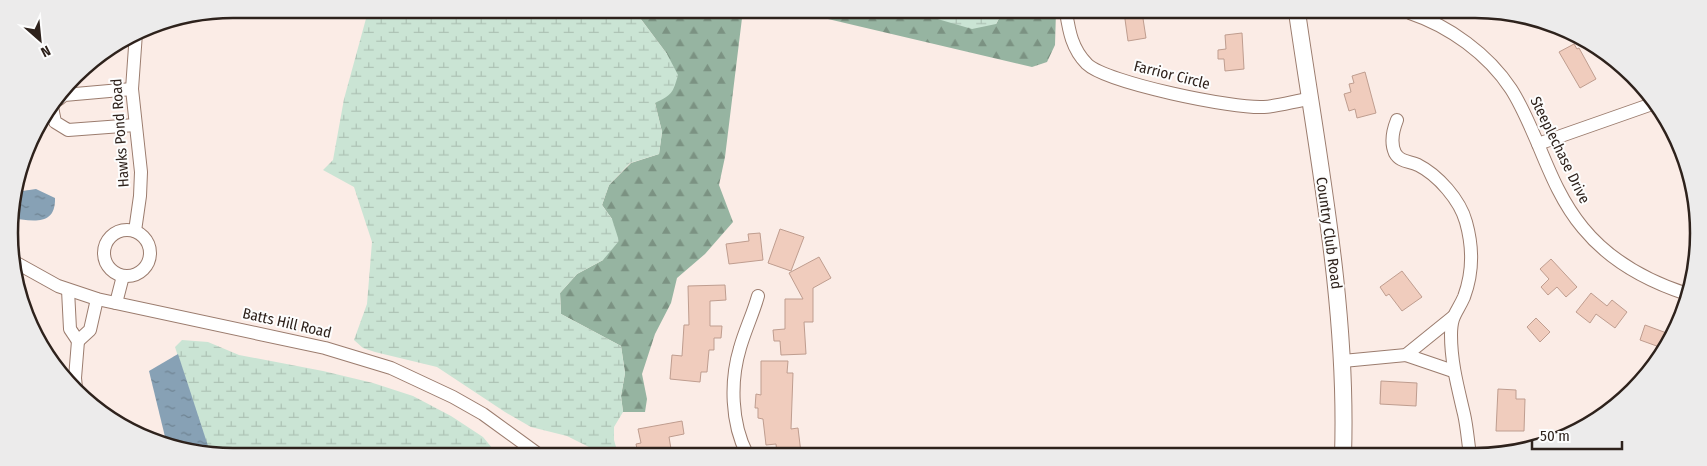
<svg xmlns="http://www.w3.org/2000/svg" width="1707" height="466" font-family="'Fira Sans Condensed',sans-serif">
<defs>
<pattern id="forest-firs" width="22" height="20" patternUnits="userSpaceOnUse" patternTransform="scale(1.25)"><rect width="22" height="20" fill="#96b4a1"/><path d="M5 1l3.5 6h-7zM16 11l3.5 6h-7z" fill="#7b9282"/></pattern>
<pattern id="wetland-marsh" width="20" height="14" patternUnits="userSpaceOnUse" patternTransform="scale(1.25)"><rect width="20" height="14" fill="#cae4d4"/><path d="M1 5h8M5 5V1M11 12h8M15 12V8" fill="none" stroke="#aec3b5"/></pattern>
<pattern id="water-ripples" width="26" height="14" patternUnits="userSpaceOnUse" patternTransform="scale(1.25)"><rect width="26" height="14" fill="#87a1b5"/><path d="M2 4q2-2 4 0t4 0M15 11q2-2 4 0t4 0" fill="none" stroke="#6f8392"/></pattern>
</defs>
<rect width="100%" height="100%" fill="#fbece6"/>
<!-- forest -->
<g fill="url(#forest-firs)">
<path d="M637,10h106l-18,147 -6,28 14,37 -28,32 -28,24 -6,25 -16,31 -13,40 5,25 -2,13h-22l-2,-16 4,-23 -4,-27 -60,-32 -1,-21 17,-19 26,-14 9,-41 -10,-14 7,-20 22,-22 28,-9 3,-22 -7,-29 12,-49 -30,-40z"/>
<path d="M794,11h116l26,7 60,6 7,-13h53l-1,34 -8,17 -15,5z"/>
</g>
<!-- wetland -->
<g fill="url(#wetland-marsh)">
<path d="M365,9l272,1v4l30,40 11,21c-5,18 -6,20 -23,28l7,29 -3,22 -29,9 -21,22 -7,20 10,14 7,22 -16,19 -26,14 -17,19 1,21 60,32 4,27 -4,23 2,16 -9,15v13l4,14h-22l-3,-5 -26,-13 -36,-9 -26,-15 -68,-45 -62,-15 -12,-4 -9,-8 13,-36 5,-62 -18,-55 -31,-17 10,-10 11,-61 23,-84z"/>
<path d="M910,11h93l-7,13 -24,5z"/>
<path d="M182,340l26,2 31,13 84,16 50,12 40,13 38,20 32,21 10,12 7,5 -291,-1 -34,-106z"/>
</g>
<!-- water -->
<g fill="url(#water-ripples)">
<path d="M36,189l19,9c1,30 -25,22 -46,20l7,-26z"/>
<path d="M178,354l31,95v4h-19l-23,-8 -18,-74z"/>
</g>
<!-- building -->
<g fill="#f0ccbd" stroke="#bf9d8f">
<path d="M1124,12h18l4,26 -18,3z"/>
<path d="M1242,33l2,36 -19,2 -1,-12h-6v-9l8,-1 -1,-14z"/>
<path d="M1574,44l3,5 2,-1 17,31 -16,9 -21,-36z"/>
<path d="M1365,72l11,41 -19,5 -2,-9 -6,2 -5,-17 7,-2 -2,-8 5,-1 -2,-7z"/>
<path d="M780,229l24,8 -13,34 -23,-8z"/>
<path d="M760,233l3,27 -34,4 -3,-20 23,-3 -1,-7z"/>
<path d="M819,257l12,21 -18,10v34h-9l2,32 -25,1 -1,-14h-6l-1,-11 12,-1v-30h18l-14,-26z"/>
<path d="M1551,259l26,28 -11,10 -9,-10 -9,8 -7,-8 8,-8 -9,-10z"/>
<path d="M1402,271l20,26 -20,14 -13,-17 -3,2 -6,-9z"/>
<path d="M725,285l1,15 -16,1v25h12l-1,12h-7v12h-5l-2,22h-6l-1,10 -30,-3 2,-24 10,1 2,-31h5l-1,-39z"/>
<path d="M1591,293l16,13 5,-6 15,12 -12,16 -19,-14 -6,9 -14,-11z"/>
<path d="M1536,318l14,14 -10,10 -13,-15z"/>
<path d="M1645,325l27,10 -7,14 -25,-9z"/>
<path d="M761,361h27l-1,12h6l-2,56 7,-1 3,25 -24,1 -1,-10 -10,1 -3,-26 -5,-1v-10h-3l1,-14 5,1z"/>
<path d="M1381,381l36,2 -1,23 -36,-2z"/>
<path d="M1498,389l18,1v9h9l-1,32h-28z"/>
<path d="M682,421l2,13 -15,3 2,12 -33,5 -2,-10 5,-1 -3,-14z"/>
</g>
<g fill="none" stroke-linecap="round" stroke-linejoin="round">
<!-- minor casing -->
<g stroke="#9b7c6e" stroke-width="14">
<g id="minor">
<path d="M1066,12c3,19 6,37 21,52 20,19 147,45 177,43 15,-1 31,-6 45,-8"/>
<path d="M1410,13c39,13 78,41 101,76 11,17 19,37 27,55 12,29 24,59 45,84 27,33 64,53 104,66"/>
<path d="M59,99l5,-4 68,-6"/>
<path d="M52,107l3,15 13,8 67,-5"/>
<path d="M1397,120c-4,10 -7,22 -2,33 5,9 14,8 23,12 20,10 42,35 48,57 7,25 7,51 -2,75 -7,16 -13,18 -13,38 0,28 7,53 13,79 3,13 4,28 6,41"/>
<path d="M1538,144l117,-41"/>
<circle cx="127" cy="253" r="23"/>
<path d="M135,231l5,-35 1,-24 -9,-83 4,-56"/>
<path d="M13,261l45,25 39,13 228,49 66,20 62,29 30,17 55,40"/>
<path d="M68,290l2,39 8,12 12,-11 7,-31"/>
<path d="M116,303l7,-27"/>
<path d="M1406,355l47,16"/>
<path d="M1343,361l63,-6 47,-38"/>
<path d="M76,388l-1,-10 3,-37"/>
<path d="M747,454c-16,-31 -17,-73 -7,-106 5,-18 13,-34 18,-52"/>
</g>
</g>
<!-- tertiary casing -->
<g stroke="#9b7c6e" stroke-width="18">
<path id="tertiary" d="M1297,12c21,147 51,294 46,443"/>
</g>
<!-- minor -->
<use href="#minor" stroke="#fff" stroke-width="12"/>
<!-- tertiary -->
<use href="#tertiary" stroke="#fff" stroke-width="16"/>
</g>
<g text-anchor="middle" stroke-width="4" stroke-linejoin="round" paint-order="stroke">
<!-- street labels -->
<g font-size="15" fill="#2e221c" stroke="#fdfdfd">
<text transform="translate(1172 75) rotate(14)" y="5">Farrior Circle</text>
<text transform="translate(120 133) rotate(-94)" y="5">Hawks Pond Road</text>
<text transform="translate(1560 150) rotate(64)" y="5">Steeplechase Drive</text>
<text transform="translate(1329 233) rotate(82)" y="5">Country Club Road</text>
<text transform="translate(287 323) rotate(13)" y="5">Batts Hill Road</text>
</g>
</g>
<!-- crop -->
<path d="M0 0H1707V466H0ZM233 18H1475A215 215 0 0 1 1690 233V233A215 215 0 0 1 1475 448H233A215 215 0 0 1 18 233V233A215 215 0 0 1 233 18Z" fill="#ecebeb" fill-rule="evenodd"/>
<path fill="none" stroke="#2e221c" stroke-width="2.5" d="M233 18H1475A215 215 0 0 1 1690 233V233A215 215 0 0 1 1475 448H233A215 215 0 0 1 18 233V233A215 215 0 0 1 233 18Z"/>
<!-- north arrow -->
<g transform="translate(40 40) rotate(153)" stroke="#fdfdfd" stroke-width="4" paint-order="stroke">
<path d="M0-4L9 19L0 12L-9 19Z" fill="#2e221c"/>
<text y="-8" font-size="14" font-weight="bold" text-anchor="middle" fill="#2e221c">N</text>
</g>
<!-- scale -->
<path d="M1532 441v8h90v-8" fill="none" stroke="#2e221c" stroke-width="2.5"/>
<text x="1540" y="441" font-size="15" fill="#2e221c" stroke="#fdfdfd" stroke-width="4" paint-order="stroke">50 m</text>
</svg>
